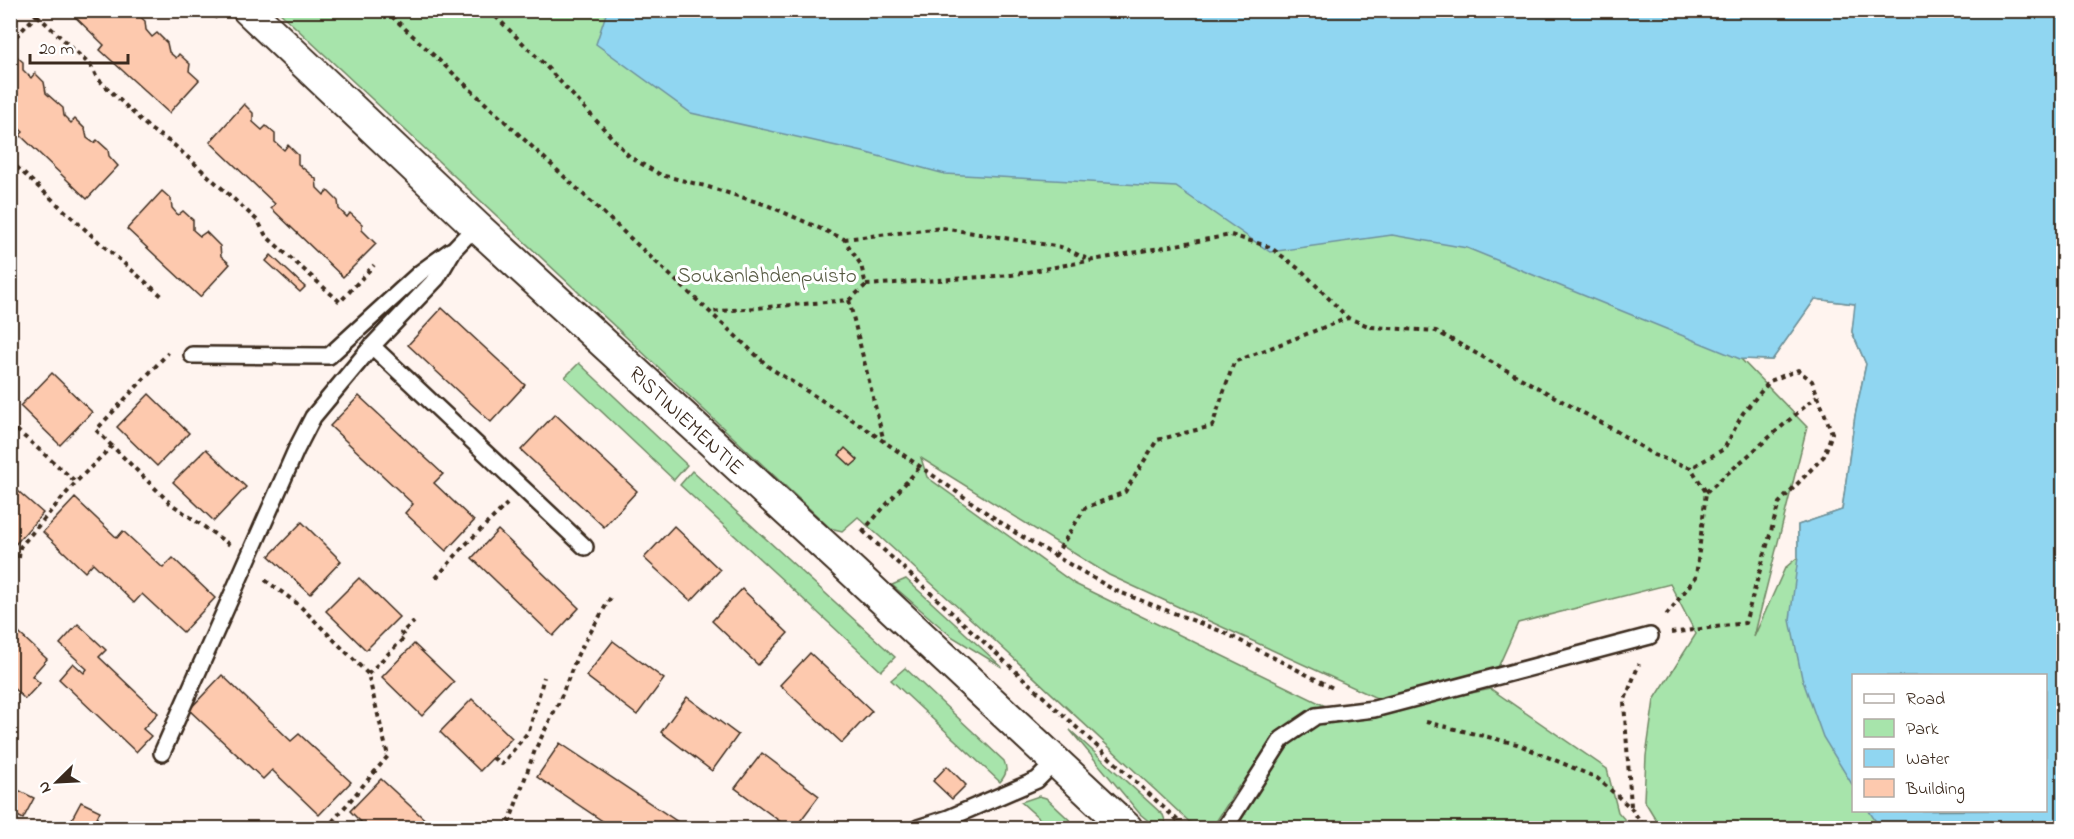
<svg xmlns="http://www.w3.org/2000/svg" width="2074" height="839" font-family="'Indie Flower',sans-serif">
<rect width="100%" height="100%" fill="#fff4ef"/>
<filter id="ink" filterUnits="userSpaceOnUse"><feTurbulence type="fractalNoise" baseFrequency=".0167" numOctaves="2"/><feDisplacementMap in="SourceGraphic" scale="12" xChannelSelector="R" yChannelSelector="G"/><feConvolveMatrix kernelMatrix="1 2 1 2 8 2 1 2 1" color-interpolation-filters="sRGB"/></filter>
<g filter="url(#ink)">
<!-- green -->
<g fill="#a7e4ab" stroke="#718764" stroke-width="1.5" fill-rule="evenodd">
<path d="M278,11h1785l-78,623 78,44v150h-402l-17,-28 2,-44 8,-56 42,-66 -26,-50 -152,39 -23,51 -112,27 -274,-126 -188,-117 6,19 148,107 275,134 141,-29 116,80 11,43 14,16h-396l17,-33 -14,-9 -27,42h-16l-203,-189 -135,-122 -16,14 -12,-3zM1815,299l41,5 -4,28 14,32 -11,52 -13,94 -44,15v32l-13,11 -31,69 53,-210 -66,-68 31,1zM1854,676h192v134h-192z"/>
<path d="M579,363l108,102 -13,15 -109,-103z"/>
<path d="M692,471l203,186 -14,14 -201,-186z"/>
<path d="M906,579l96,88 -51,-31 -59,-51z"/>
<path d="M905,668l99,93c4,9 2,14 -4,21l-109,-102z"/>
<path d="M1070,730l93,85 3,8 -4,5h-5l-17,-14z"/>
<path d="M1039,796l7,2 32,30h-28l-29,-26z"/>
</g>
<!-- water -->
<path fill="#90d6f1" stroke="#6e919d" stroke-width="1.5" d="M607,11h1456v817h-183l-11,-17 177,-1v-134h-192l-1,110 -30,-49 -21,-59 -12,-58 8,-63v-32l44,-15 13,-94 11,-52 -14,-32 3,-28 -40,-5 -43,61 -32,-1 -273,-111 -75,-13 -122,17 -94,-65 -231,-13 -82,-22 -172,-39 -95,-69z"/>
<!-- building -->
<g fill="#fdc9ae" stroke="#3b2a1e" stroke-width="1.5">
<path d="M68,10h65l12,11 1,9 6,7 5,-4 10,10 2,9 7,6 3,-4 11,10 -1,7 10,9 -30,33 -69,-63 4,-5z"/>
<path d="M13,53l10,9v8l8,8 4,-5 9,9 2,11 17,15 1,8 7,7 4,-4 10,10 2,9 7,5 3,-3 11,10 1,6 9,10 -31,33 -67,-64 3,-3 -13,-12v-64z"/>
<path d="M244,104l9,9v9l9,8 4,-4 9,8v8l9,8 4,-5 10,10v9l18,15 1,9 7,7 4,-4 10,10 1,8 8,8 3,-4 12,11v6l14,14 -33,33 -72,-69 4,-4 -65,-62z"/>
<path d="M162,191l9,8 1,9 6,7 5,-4 10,9v10l7,6 6,-4 14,14 1,10 9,8 -30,33 -73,-68z"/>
<path d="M271,255l34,32 -5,5 -34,-31z"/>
<path d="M442,308l83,77 -34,37 -83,-77z"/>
<path d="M52,373l40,39 -32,33 -40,-39z"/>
<path d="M149,394l40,39 -32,33 -40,-39z"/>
<path d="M359,396l84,78 -9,9 40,38 -28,30 -41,-38 8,-9 -83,-78z"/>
<path d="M555,414l82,77 -33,36 -83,-77z"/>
<path d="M845,448l13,12 -7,6 -12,-11z"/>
<path d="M206,449l40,38 -32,34 -41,-39z"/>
<path d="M10,484l33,29 -31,35 -2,-1z"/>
<path d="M75,498l42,40 6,-7 40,37 10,-10 42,40 -32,34 -41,-38 -8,9 -41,-40 -8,9 -42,-40z"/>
<path d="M302,522l39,39 -31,33 -41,-38z"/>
<path d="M674,526l46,44 -29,31 -47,-43z"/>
<path d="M498,530l81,78 -26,28 -81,-78z"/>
<path d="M359,578l40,39 -33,33 -40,-39z"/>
<path d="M742,589l46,44 -30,32 -46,-44z"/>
<path d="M78,624l28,26 -7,7 59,56 -15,16 8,7 -15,16 -77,-73 14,-16 11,10 3,-4 -27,-25z"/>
<path d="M10,625l37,34 -15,17 8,7 -15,16 -15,-14z"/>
<path d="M613,641l51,38 -27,36 -51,-39z"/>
<path d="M414,644l40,38 -32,34 -40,-39z"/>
<path d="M810,653l62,58 -30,32 -62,-58z"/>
<path d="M222,675l69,66 8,-7 52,48 -32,33 -47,-45 -9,9 -74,-69z"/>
<path d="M687,697l51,38 -26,36 -51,-39z"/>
<path d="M472,699l40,39 -32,33 -40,-39z"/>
<path d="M560,743l127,85h-74l-76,-51z"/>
<path d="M762,753l57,43 -24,32h-6l-54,-40z"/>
<path d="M947,766l19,19 -14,14 -19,-18z"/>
<path d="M381,779l53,49h-66l-6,-5 -12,-12z"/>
<path d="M10,786l24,12 -11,21 -9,-5 -4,7z"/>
<path d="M81,802l19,9 -8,17h-25z"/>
</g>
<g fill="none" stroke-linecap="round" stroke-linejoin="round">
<!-- service casing -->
<g stroke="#3b2a1e" stroke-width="20">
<g id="service">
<path d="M372,346l213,201"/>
<path d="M192,355l137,1 92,-84 29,-21"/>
<path d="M162,753l134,-303 17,-33 59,-71 65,-68 17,-29 22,-23"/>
<path d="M918,828l31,-10 88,-38 18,-18"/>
<path d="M1225,828l57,-89 34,-23 58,-7 276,-73"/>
</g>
</g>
<!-- minor casing -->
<g stroke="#3b2a1e" stroke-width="34">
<path id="minor" d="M248,10l228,216 362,332 289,270"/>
</g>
<!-- path -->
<g stroke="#3b2a1e" stroke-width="4" stroke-dasharray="4.5 4.5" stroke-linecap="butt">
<path d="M30,10l7,5 54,51 6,12 53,51 23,15 85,77 8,15 74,66 34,-37"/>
<path d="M209,10l8,8"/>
<path d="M385,10l385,358 80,50 166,115 98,57 109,42 112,57"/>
<path d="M489,10l53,52 88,95 31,18 44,11 62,19 77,34 17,26 5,20 -17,15 -139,12"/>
<path d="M10,43l31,-33"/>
<path d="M10,161l89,81 64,55"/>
<path d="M844,239l98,-11 119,19 31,14"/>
<path d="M866,285l145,-10 220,-40 39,12 33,25 45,46 23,9 65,4 180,100 38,24 37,13 15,24 -10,85 -32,41"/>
<path d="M849,300l35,142"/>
<path d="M10,424l66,58"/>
<path d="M112,446l-16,-16 72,-77"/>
<path d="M1706,492l111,-96"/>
<path d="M863,531l323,297"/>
<path d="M862,532l57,-64"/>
<path d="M1055,556l30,-48 40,-16 32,-52 55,-14 22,-64 114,-44"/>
<path d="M19,558l1,-11 56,-65 36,-36 58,57 60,42"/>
<path d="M436,578l28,-32 43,-42"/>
<path d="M265,580l33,24 70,70 20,82 -61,72"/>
<path d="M1671,633l74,-10 34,-120 45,-47 8,-23 -20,-52 -14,-11 -28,11 -27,32 -19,36 -33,19"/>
<path d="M368,674l37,-37 -4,-4 13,-11"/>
<path d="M1426,722l91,22 80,34 34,30 14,20"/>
<path d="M493,758l9,6 27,-33 15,-54"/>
<path d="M1631,806l-7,-104 15,-38"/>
<path d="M509,823l26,-73 24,-48 19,-48 34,-59"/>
</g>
<!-- service -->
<use href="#service" stroke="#fff" stroke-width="15"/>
<!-- minor -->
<use href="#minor" stroke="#fff" stroke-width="30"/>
</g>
</g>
<g text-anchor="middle" stroke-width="6" stroke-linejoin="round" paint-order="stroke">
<!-- park labels -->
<g font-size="21" fill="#565841" stroke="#fff">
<text x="767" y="282">Soukanlahdenpuisto</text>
</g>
<!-- street labels -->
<g font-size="21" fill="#3b2a1e" stroke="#fff">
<text transform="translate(687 420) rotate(43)" y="7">RISTINIEMENTIE</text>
</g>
</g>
<!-- margin -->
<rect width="2074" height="839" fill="none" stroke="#fff" stroke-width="36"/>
<rect x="18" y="18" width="2038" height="803" fill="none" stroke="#3b2a1e" stroke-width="2" filter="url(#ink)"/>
<!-- legend -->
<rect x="1852" y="674" width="195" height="138" fill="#ffffff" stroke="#b1aaa5" stroke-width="1.5"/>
<rect x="1864" y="694" width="30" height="9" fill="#ffffff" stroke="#b1aaa5" stroke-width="1.5"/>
<text x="1906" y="704" font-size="18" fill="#3b2a1e">Road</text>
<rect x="1864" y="719" width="30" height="18" fill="#a7e4ab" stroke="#b1aaa5" stroke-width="1.5"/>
<text x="1906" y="734" font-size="18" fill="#3b2a1e">Park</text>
<rect x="1864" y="749" width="30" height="18" fill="#90d6f1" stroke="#b1aaa5" stroke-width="1.5"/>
<text x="1906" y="764" font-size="18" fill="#3b2a1e">Water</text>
<rect x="1864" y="779" width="30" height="18" fill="#fdc9ae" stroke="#b1aaa5" stroke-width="1.5"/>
<text x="1906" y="794" font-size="18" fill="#3b2a1e">Building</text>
<!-- north arrow -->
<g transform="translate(57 782) rotate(246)" stroke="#ffffff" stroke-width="4.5" paint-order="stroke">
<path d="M0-4.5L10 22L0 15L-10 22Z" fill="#3b2a1e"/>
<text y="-9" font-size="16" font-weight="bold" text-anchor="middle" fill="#3b2a1e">N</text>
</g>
<!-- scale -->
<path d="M30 54v9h98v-9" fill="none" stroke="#3b2a1e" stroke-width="3"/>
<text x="39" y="54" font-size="18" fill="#3b2a1e" stroke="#ffffff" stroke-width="4.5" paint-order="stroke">20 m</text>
</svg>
